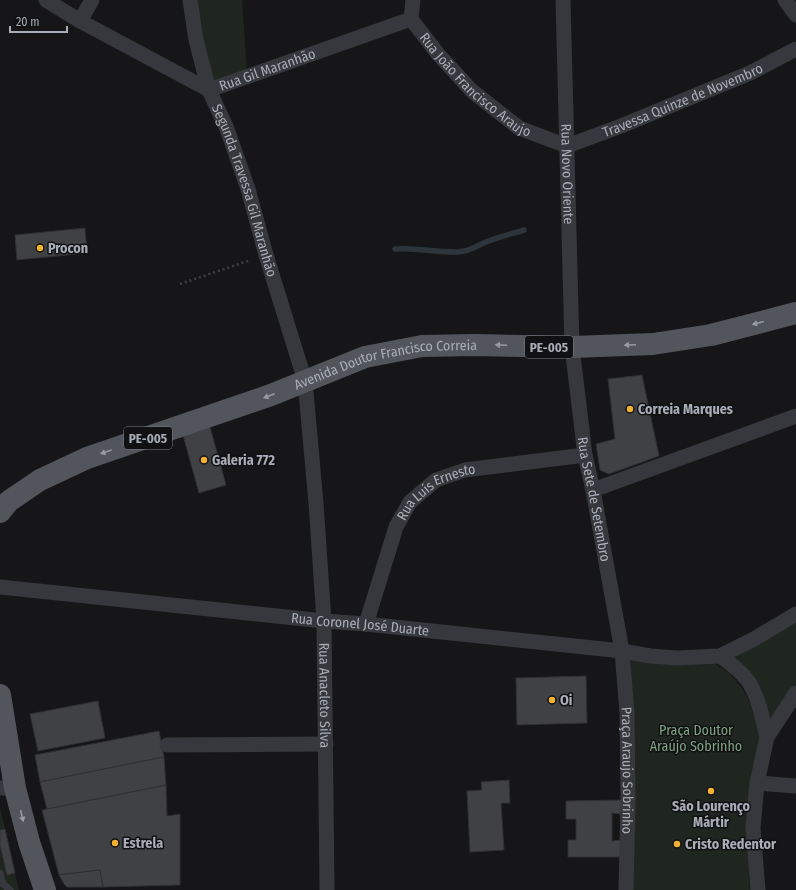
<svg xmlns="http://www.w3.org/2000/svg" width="796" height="890" font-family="'Fira Sans Condensed',sans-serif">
<rect width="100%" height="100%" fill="#161618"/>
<!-- green -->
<g fill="#1e261f">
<path d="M194,0h48l5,71 -44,16z"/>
<path d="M796,614v79l-29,44 -10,-38 -37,-43z"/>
<path d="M631,659l14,4 27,2 43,-2 15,11 12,14 10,18 8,30 -14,91 4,63h-119z"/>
<path d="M0,808l19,82h-19z"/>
</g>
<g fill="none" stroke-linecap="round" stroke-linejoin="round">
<!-- stream -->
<path stroke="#2c353c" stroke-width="5.5" d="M395,249c21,-2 41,4 62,3 14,-1 17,-5 29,-10 12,-5 25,-8 38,-12"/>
</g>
<!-- building -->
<g fill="#404145" stroke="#303034">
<path d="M85,228l2,25 -70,7 -2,-25z"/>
<path d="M642,375l17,81 -50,18 -9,-4 -4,-26 19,-5 -7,-60z"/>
<path d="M210,427l16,58 -27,8 -16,-58z"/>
<path d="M586,676l1,47 -70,2 -1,-47z"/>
<path d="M98,701l7,37 -67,13 -8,-37z"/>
<path d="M159,731l5,26 -124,25 -5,-27z"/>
<path d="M164,757l2,28 -119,24 -7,-27z"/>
<path d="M509,780l1,23h-9l3,47 -34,2 -3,-61 15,-1 -1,-8z"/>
<path d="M166,785l1,31 13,-2v71l-77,2 -3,-17 -41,5 -17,-65z"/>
<path d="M622,800l-1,14 -9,-1v28l10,-1v17h-54v-17h8v-21h-10v-18z"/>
<path d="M5,829l10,44 -8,2 -7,-30v-15z"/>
<path d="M100,870l3,17h-36l-3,-3 -5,-9z"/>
</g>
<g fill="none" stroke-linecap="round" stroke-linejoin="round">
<!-- path -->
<path stroke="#3d3f44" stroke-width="2.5" stroke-dasharray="2 3" stroke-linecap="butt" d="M180,284l71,-24"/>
<!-- lane -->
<path stroke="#37383d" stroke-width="7" d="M0,873l3,11 7,6"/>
<!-- street -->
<g stroke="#37383d" stroke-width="15">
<path id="s1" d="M46,0l34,21 129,69 202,-71"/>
<path id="s2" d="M190,0l6,40 13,50 18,39 21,60 18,66 39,126 11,122 8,118 3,269"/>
<path id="s3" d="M413,0l-2,19 27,35 34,37 47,37 48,18 54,-20 129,-53 46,-24"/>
<path id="s4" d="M563,0l9,347 13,108 8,35 29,161 5,62 1,87 -2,90"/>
<path d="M785,0l11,15"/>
<path d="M80,21l12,-21"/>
<path d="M593,490l203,-74"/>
<path id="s5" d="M0,587l324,34 42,3 256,27 28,5 27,2 43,-2 34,-17 42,-25"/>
<path id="s6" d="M366,624l30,-97 14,-25 26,-22 29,-10 120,-15"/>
<path d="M720,656c10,7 21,15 28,25 11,16 14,37 19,56"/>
<path d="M167,745l159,-1"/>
<path d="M757,783l39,3"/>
<path d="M0,788h15"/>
<path d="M758,890l-5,-62 4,-45 10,-46 29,-44"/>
</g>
<!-- primary -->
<g stroke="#53555c" stroke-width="22">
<path id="s7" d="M0,512l9,-11 31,-21 47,-22 184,-63 94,-38 57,-11 53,-1 97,2 81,-3 58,-9 85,-22"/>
<path d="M0,695l15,93 14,54 16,48"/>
</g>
</g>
<!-- one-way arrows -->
<defs><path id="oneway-solid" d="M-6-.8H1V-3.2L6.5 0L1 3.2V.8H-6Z"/></defs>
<g fill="#979ba6">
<use href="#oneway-solid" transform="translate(758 323) rotate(165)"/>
<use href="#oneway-solid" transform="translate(501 345) rotate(-178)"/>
<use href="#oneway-solid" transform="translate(630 345) rotate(178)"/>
<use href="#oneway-solid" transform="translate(269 396) rotate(159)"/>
<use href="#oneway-solid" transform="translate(106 452) rotate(161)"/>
<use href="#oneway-solid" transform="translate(22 816) rotate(76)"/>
</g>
<!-- markers -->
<g fill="#f2b134" stroke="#111113" stroke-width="1.5">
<circle cx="40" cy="248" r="4"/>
<circle cx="630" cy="409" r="4"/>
<circle cx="204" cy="460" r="4"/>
<circle cx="552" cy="700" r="4"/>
<circle cx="711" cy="791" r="4"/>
<circle cx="115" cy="843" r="4"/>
<circle cx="677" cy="844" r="4"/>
</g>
<g text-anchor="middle" stroke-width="3" stroke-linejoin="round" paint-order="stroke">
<!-- shield labels -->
<g fill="#111113" stroke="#7b7e86" stroke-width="1">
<rect x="525" y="336" width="48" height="22" rx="3"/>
<rect x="124" y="427" width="48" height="22" rx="3"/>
</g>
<g font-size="13" font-weight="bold" fill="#a8adb8">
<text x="549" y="352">PE-005</text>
<text x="148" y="443">PE-005</text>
</g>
<!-- street labels -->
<g font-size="14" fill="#a8adb8" stroke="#111113">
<text dy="5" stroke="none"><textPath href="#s1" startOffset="248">Rua Gil Maranhão</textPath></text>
<text dy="5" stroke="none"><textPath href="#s3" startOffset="112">Rua João Francisco Araujo</textPath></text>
<text dy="5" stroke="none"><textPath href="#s3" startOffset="349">Travessa Quinze de Novembro</textPath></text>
<text dy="5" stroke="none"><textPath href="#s4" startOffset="174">Rua Novo Oriente</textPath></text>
<text dy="5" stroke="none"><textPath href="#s2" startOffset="199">Segunda Travessa Gil Maranhão</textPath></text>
<text dy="5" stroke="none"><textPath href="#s7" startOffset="418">Avenida Doutor Francisco Correia</textPath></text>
<text dy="5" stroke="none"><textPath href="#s6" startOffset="158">Rua Luís Ernesto</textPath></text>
<text dy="5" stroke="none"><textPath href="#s4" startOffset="501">Rua Sete de Setembro</textPath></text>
<text dy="5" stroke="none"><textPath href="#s5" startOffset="362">Rua Coronel José Duarte</textPath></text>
<text dy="5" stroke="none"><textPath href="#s2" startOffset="714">Rua Anacleto Silva</textPath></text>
<text dy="5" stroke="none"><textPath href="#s4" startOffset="775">Praça Araujo Sobrinho</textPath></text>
</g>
<!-- poi labels -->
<g font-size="14" font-weight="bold" fill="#a8adb8" stroke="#111113" text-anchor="start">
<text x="48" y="253">Procon</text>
<text x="638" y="414">Correia Marques</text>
<text x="212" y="465">Galeria 772</text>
<text x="560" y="705">Oi</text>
<text x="711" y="811" text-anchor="middle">São Lourenço<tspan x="711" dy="16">Mártir</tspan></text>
<text x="123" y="848">Estrela</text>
<text x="685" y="849">Cristo Redentor</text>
</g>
<!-- park labels -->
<g font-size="14" fill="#7fa381" stroke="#111113">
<text x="696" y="735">Praça Doutor<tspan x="696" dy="16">Araújo Sobrinho</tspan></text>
</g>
</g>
<!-- scale -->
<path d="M10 26v6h57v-6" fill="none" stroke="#a8adb8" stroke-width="2"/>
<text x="16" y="26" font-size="12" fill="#a8adb8" stroke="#111113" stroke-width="3" paint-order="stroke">20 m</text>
</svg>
